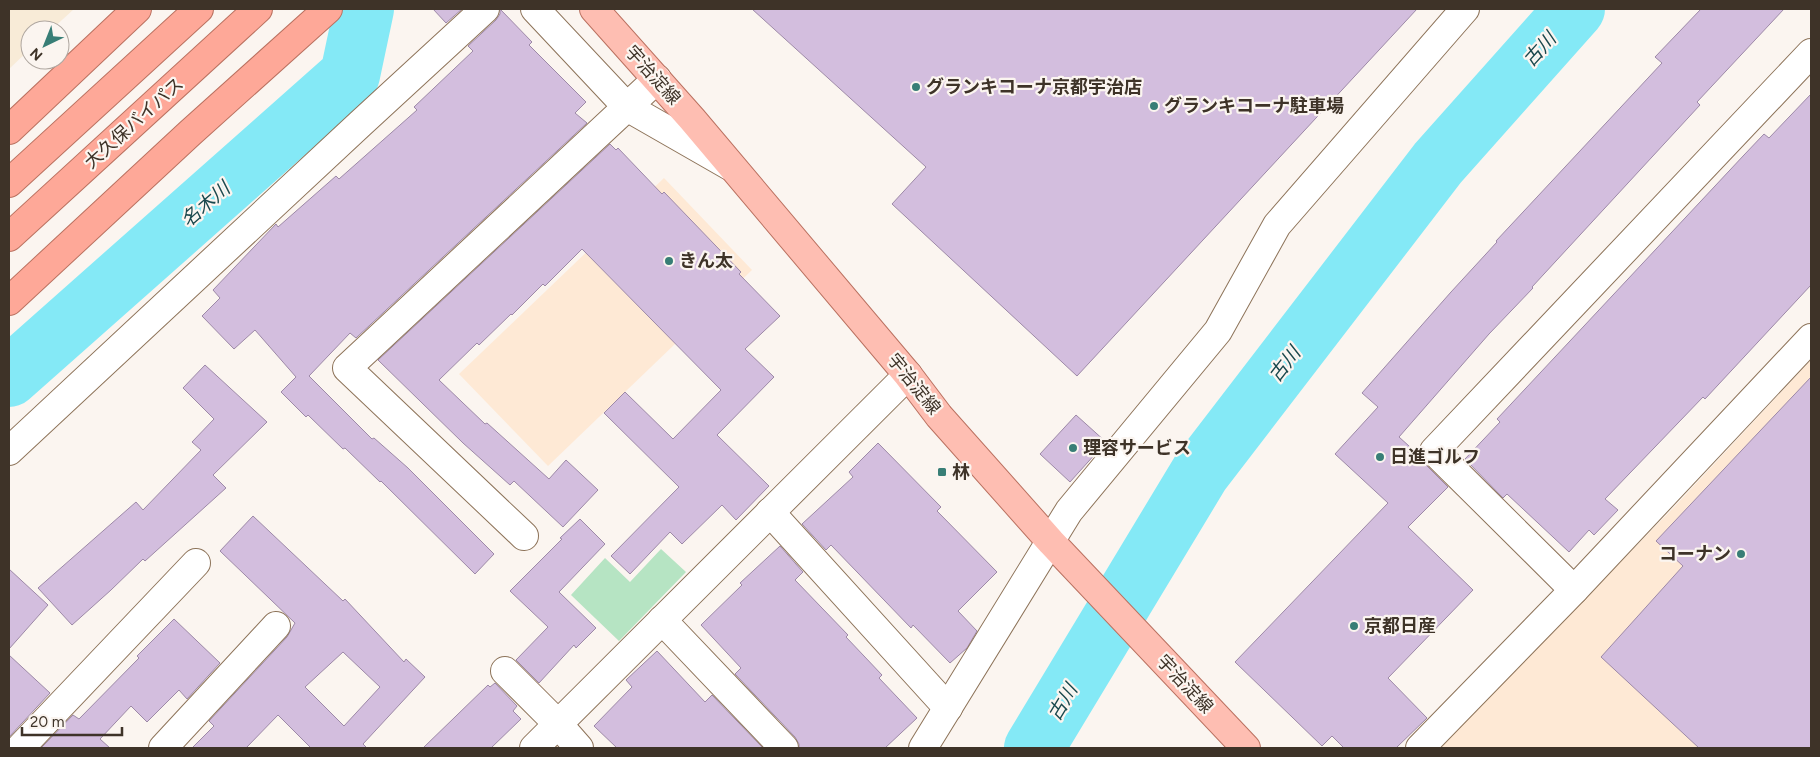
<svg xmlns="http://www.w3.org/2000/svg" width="1820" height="757" font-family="Figtree,'Noto Sans JP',sans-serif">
<rect width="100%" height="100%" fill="#fbf5f0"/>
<!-- built -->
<g fill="#fee9d5">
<path d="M664,178l88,92 -204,196 -89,-92z"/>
<path d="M1811,360v388h-371l236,-243z"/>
</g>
<!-- education -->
<path fill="#f8ebd7" d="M9,9h65l-23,21h-21v19l-21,20z"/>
<!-- green -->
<path fill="#b6e4c3" d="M661,549l25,23 -67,69 -48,-46 34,-37 25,24z"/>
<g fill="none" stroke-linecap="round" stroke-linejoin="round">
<!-- river -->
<g stroke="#84e9f6" stroke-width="60">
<path d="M9,377l341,-302 14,-66"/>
<path d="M1034,748l166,-275 238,-310 137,-154"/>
</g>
</g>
<!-- building -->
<g fill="#d3bede" stroke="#9d89a7" fill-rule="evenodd">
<path d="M433,9h29l-16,14z"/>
<path d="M500,9l32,33 -3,3 57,57 -11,11 12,10 -231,215 -6,-5 -41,43 63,63 2,-1 34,30 86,86 -19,20 -94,-93 -1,1 -35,-34 -2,1 -35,-34 -2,2 -25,-25 15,-15 -41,-47 -21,19 -32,-33 18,-18 -7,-8 63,-66 2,3 58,-51 3,3 78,-69 -3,-3 59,-56 -5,-5 28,-26 4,-6z"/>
<path d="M752,9h665l-340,367 -185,-172 34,-37z"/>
<path d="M1701,9h83l-87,93 3,3 -168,182 1,1 -44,46 -90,103 20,18 4,7 25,25 -40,40 65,63 -85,88 39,40 -31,30h-52l-12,-12 -10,10 -87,-84 153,-159 -53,-49 43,-47 -16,-14 89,-101 46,-50 -1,-1 166,-178 -7,-6z"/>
<path d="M1811,94v191l-106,114 -2,-2 -98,102 13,11 -24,25 -5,-5 -20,22 -62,-58 -4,4 -38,-39 35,-37 -3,-3 247,-264 20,-21 5,4z"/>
<path d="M610,144l6,6 2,-2 44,46 2,-2 77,80 -2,2 41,42 -35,33 29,28 -57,58 52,51 -33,34 -14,-15 -40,39 -12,-12 -40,42 -19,-18 68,-69 -75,-74 21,-21 48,47 48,-49 -139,-141 -37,37 -2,-2 -31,31 -1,-1 -32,31 -2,-2 -38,37 46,44 2,-1 62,56 17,-19 32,30 -35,37 -49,-46 -4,4 -47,-42 -85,-83z"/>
<path d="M205,365l62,57 -54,53 13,13 -81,73 -2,-2 -32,31 -39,35 -34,-37 98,-86 7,8 58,-60 -9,-8 22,-23 -31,-31z"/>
<path d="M1811,377v371h-112l-98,-91 82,-91 -27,-25z"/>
<path d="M1076,415l30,27 -36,40 -30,-28z"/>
<path d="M878,443l63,64 -4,4 60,61 -39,39 19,20 -10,17 -17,15 -37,-38 -2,3 -80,-83 -5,5 -24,-26 51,-47 -4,-5z"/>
<path d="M253,516l90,85 2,-2 59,63 2,-3 19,18 -62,67 4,4h-56l-33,-33 -32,33h-54l22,-22 -5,-5 78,-84 8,-14 -75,-72zM343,652l37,35 -36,39 -39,-39z"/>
<path d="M580,519l25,25 -46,48 37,36 -20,20 -2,-3 -35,38 -23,-23 32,-33 -38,-36 52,-52 -2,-1z"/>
<path d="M780,546l23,26 -8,8 53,55 -2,2 36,38 -3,3 38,40 -32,30h-86v-4l-4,-7 -60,-63 6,-6 -40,-43 41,-40 -2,-2z"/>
<path d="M9,569l39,36 -39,44z"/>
<path d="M174,619l46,44 -33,36 -8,-9 -32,32 -16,-16 -31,33 10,9h-69l32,-33 6,4 60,-61 -2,-2z"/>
<path d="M657,651l48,51 7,-7 51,53h-146l-23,-22 38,-39 -6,-7z"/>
<path d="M9,655l41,38 -41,44z"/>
<path d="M495,683l22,23 -4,5 8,8 -30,29h-68l65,-63 2,2z"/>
</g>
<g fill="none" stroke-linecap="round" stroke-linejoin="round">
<!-- minor casing -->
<g stroke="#8d7359" stroke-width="30">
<g id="minor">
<path d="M535,9l92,98 103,59"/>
<path d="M9,451l351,-327 125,-115"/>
<path d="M770,512l178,196"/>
<path d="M524,536l-177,-168 310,-289"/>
<path d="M1574,590l-140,-139 377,-398"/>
<path d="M662,620l122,128"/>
<path d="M505,671l53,53 21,24"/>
<path d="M20,748l176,-185"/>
<path d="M163,748l113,-122"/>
<path d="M534,748l374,-373"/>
<path d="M923,748l146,-237 149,-180 59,-106 188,-216"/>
<path d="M1420,748l154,-158 237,-252"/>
</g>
</g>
<!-- primary casing -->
<g stroke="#ba7160" stroke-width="30">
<path id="primary" d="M594,9l98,110 216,256 31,41 112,126 195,206"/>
</g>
<!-- trunk casing -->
<g stroke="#ba7160" stroke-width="30">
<g id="trunk">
<path d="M9,130l128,-121"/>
<path d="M9,183l190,-174"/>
<path d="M9,237l249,-228"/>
<path d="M9,301l181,-168 138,-124"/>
</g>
</g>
<!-- minor -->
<use href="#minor" stroke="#fff" stroke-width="28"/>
<!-- primary -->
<use href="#primary" stroke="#febeb2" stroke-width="28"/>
<!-- trunk -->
<use href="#trunk" stroke="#fea898" stroke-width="28"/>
</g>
<!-- markers -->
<g fill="#387e76" stroke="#fbf5f0" stroke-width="2">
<circle cx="916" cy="87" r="5"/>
<circle cx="1154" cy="106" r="5"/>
<circle cx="669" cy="261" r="5"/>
<circle cx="1073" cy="448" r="5"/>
<circle cx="1380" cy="457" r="5"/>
<rect x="937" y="467" width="10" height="10" rx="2.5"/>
<circle cx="1741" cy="554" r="5"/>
<circle cx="1354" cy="626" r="5"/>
</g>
<g text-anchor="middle" stroke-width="4.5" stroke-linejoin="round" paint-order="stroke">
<!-- street labels -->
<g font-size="18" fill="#3e3328" stroke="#fbf5f0">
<text transform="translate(653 75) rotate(48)" y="6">宇治淀線</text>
<text transform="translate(134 123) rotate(-42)" y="6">大久保バイパス</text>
<text transform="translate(914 384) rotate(51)" y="6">宇治淀線</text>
<text transform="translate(1185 684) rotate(47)" y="6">宇治淀線</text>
</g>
<!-- poi labels -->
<g font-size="18" font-weight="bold" fill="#3e3328" stroke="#fbf5f0" text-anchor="start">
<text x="926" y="93">グランキコーナ京都宇治店</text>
<text x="1164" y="112">グランキコーナ駐車場</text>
<text x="679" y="267">きん太</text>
<text x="1083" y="454">理容サービス</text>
<text x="1390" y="463">日進ゴルフ</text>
<text x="952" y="478">林</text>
<text x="1731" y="560" text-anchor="end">コーナン</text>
<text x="1364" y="632">京都日産</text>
</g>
<!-- water labels -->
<g font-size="19" font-style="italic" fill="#19484d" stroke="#fbf5f0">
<text transform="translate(1539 49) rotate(-48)" y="7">古川</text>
<text transform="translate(205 204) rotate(-41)" y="7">名木川</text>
<text transform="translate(1284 364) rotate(-52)" y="7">古川</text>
<text transform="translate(1062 702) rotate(-59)" y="7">古川</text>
</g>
</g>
<!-- border -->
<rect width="1820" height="757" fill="none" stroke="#3e3328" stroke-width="20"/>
<!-- north arrow -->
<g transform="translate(45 45) rotate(223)"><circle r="24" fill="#fbf5f0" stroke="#afa7a0"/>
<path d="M0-4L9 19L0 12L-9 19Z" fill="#387e76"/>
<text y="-8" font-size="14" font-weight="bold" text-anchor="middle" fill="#3e3328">N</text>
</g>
<!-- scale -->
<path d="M22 727v8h100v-8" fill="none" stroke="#3e3328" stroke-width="2.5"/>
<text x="30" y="727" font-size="15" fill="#3e3328" stroke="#fbf5f0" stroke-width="4" paint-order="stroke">20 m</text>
</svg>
